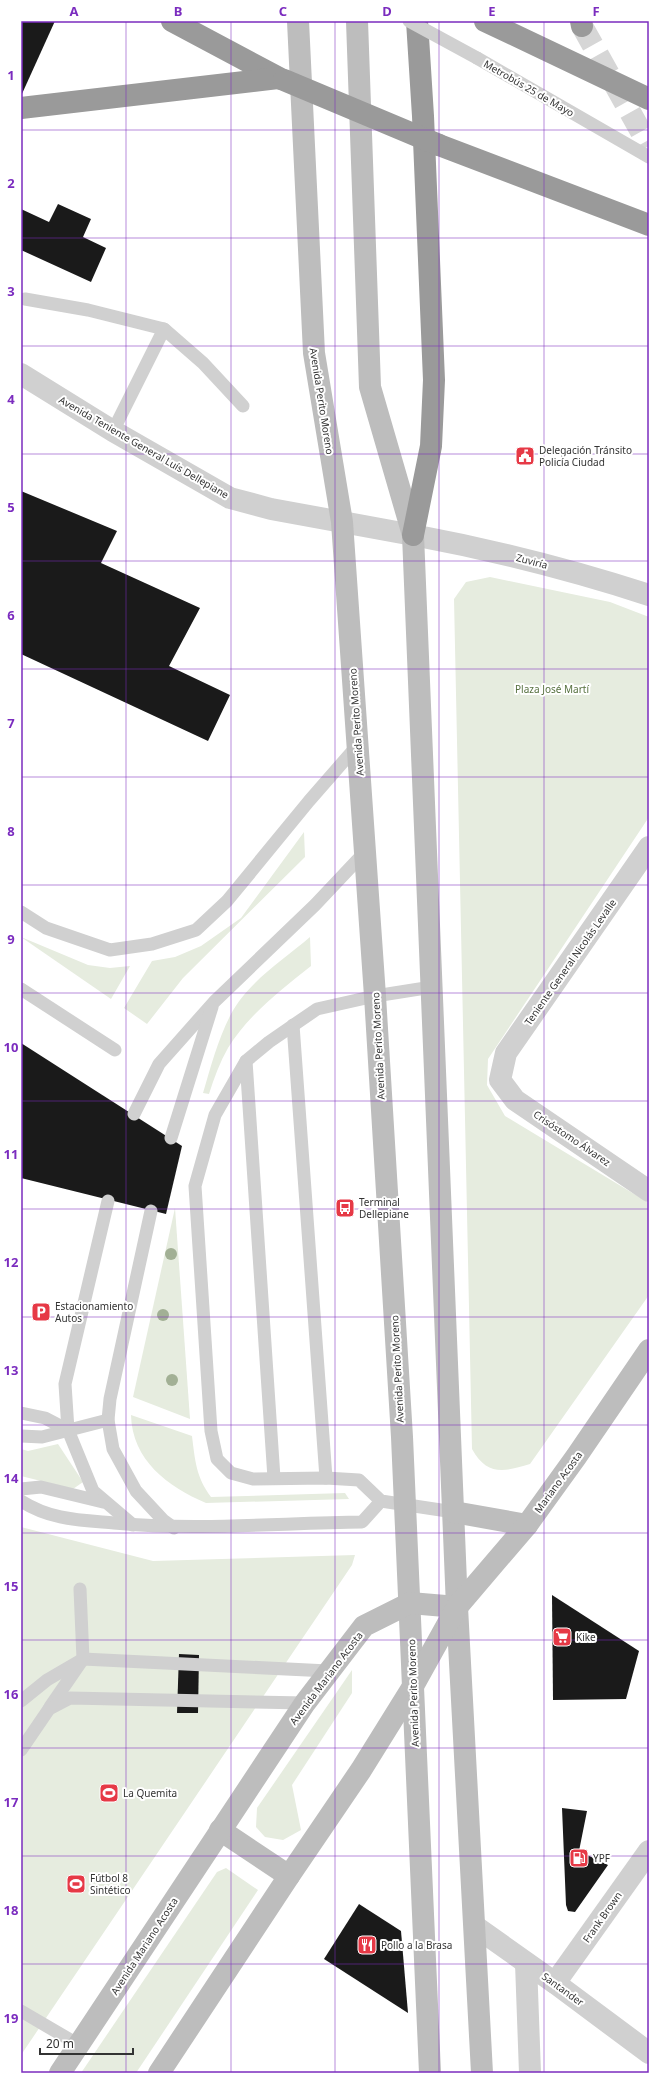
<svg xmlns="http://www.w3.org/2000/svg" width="670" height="2094" font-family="'Noto Sans',sans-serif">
<rect width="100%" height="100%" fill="#fff"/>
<!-- green -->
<g fill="#e6ecdf">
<path d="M490,577l120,25 39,15v200l-161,242 -1,26 18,31 144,87v92l-119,169c-26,8 -43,12 -58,-15l-18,-850 12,-17z"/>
<path d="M304,832l1,25 -122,121 -36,46 -23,-16 28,-47 23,-4 26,-11 40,-28z"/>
<path d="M21,937l67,28 22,3 20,-2 -19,33z"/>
<path d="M310,937l1,29c-30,24 -63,49 -83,82 -8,14 -14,30 -19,46l-6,-1c8,-27 15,-54 28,-79 17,-32 52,-54 79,-77z"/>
<path d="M175,1208l15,211 -57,-22z"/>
<path d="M131,1415l61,21c3,24 4,41 19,61l134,-4 4,6 -143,4c-38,-16 -74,-43 -75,-88z"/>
<path d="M58,1444l25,38 -10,7 -52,-13v-27l7,2z"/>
<path d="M21,1527l132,34 202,-6 -3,10 -331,490z"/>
<path d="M352,1670v23l-60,92 9,45 -18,10 -18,-3 -9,-10 1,-19z"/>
<path d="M226,1868l32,22 -122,183h-55l136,-201z"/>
</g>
<!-- building -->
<g fill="#1a1a1a">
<path d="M21,21h34l-34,75z"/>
<path d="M58,204l33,15 -8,18 23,11 -15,34 -70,-32v-41l28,13z"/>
<path d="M21,491l96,40 -16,32 99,45 -31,58 61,29 -22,46 -187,-87z"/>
<path d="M21,1043l161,103 -16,68 -145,-36z"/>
<path d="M552,1595l87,56 -13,48 -73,1z"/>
<path d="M179,1654l20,1 -1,58h-21z"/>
<path d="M562,1808l25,3 -8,40 29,14 -33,47 -7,-1 -2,-6z"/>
<path d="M359,1904l42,27 7,82 -84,-54z"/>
</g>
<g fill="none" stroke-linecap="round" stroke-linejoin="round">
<!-- motorway-tunnel -->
<path stroke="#d6d6d6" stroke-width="22" stroke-dasharray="22 11" stroke-linecap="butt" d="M582,26l67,120"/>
<!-- service -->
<g stroke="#d0d0d0" stroke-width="13">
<path d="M477,58l172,99"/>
<path d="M25,299l63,11 76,19 39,34 40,43"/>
<path d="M113,431l51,-102"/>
<path d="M21,912l25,16 64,22 42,-6 44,-14 31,-29 82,-100 48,-55"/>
<path d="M432,987l-57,9 -58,13 -48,33 -23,19 -31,54 -20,71 16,245 6,28 14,14 22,6 73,-1 33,2 22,21 73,11"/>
<path d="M21,989l94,61"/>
<path d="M293,1025l33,453"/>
<path d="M246,1061l28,417"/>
<path d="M134,1114l25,-50 55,-62 101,-97 50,-53"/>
<path d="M171,1138l41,-131"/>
<path d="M108,1201l-43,183 3,46 25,61 40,34"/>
<path d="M151,1211l-41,188 -2,21 5,29 23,42 27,29 11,8"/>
<path d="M21,1413l24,5 23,12"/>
<path d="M21,1436l21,1 66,-17"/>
<path d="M21,1489l20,-2 62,15"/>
<path d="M21,1501c30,19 58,19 93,22 82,8 165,0 248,-1l19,-21"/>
<path d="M21,1701l26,-21 36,-21 245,12"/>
<path d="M50,1707l33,-48 -3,-70"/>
<path d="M21,1750l28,-41 21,-11 235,5"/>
<path d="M21,2011l58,34"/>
</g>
<!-- minor -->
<g stroke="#d0d0d0" stroke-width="22">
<path d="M413,535c80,15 159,35 236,60"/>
<path d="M649,847l-143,206 -6,27 15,20 134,91"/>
<path d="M476,1927l79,56 94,70"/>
<path d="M526,1963l4,110"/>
<path d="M555,1983l94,-132"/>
</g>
<!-- tertiary -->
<path stroke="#d0d0d0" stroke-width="22" d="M21,374l92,57 117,67 41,11 142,26"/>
<!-- secondary -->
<g stroke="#bdbdbd" stroke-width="22">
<path d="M298,21l16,332 28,169 33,474 27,441 28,636"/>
<path d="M357,21l13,366 43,148 44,1072 25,466"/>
<path d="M454,1512l73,13"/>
<path d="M220,1830l69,46"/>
<path d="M60,2073l245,-370 59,-77 46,-23 47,4"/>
<path d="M159,2073l130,-197 72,-106 51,-82 45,-81 70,-82 49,-68 73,-107"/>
</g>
<!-- motorway -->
<g stroke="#9a9a9a" stroke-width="22">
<path d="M172,21l109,58"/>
<path d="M485,21l164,78"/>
<path d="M581,21l1,5"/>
<path d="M21,108l257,-30"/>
<path d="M439,145l210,80"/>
<path d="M413,535l18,-89 3,-66 -11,-264 -6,-95"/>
</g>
<!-- service-bridge -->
<path stroke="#d0d0d0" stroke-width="13" d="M409,21l68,37"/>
<!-- motorway-bridge -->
<path stroke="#9a9a9a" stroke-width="22" d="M284,80l155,65"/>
</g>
<!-- trees -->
<g fill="#a2b095">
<circle cx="171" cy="1254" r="6"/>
<circle cx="163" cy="1315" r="6"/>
<circle cx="172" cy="1380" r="6"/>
</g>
<!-- grid -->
<path fill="none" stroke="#7b2cbf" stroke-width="1" stroke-opacity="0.55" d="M126,21v2052M231,21v2052M335,21v2052M439,21v2052M544,21v2052M21,130h628M21,238h628M21,346h628M21,454h628M21,561h628M21,669h628M21,777h628M21,885h628M21,993h628M21,1101h628M21,1209h628M21,1317h628M21,1425h628M21,1533h628M21,1640h628M21,1748h628M21,1856h628M21,1964h628"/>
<!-- icons -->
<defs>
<g id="civic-square" transform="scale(1)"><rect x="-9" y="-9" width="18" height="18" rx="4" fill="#e63946" stroke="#fff"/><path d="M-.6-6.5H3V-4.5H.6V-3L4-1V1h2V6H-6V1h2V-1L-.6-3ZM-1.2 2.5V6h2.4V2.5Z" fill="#fff"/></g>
<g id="bus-square" transform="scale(1)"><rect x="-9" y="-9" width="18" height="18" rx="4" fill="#e63946" stroke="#fff"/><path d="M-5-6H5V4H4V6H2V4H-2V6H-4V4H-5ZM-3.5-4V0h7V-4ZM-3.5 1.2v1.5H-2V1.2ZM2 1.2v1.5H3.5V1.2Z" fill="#fff"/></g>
<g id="parking-square" transform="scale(1)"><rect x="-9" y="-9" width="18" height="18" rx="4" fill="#e63946" stroke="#fff"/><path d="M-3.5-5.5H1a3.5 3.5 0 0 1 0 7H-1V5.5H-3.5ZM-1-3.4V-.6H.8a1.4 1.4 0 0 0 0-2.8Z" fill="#fff"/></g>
<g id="supermarket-square" transform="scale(1)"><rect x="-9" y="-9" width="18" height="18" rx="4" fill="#e63946" stroke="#fff"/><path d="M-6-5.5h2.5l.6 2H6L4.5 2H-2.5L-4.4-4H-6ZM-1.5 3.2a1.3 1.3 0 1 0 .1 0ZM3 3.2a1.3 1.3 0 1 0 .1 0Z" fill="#fff"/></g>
<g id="stadium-square" transform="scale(1)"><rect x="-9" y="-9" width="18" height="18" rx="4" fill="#e63946" stroke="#fff"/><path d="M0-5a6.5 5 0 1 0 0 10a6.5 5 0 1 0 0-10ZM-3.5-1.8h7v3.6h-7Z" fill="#fff"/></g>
<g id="fuel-square" transform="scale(1)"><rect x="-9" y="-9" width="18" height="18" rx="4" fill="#e63946" stroke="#fff"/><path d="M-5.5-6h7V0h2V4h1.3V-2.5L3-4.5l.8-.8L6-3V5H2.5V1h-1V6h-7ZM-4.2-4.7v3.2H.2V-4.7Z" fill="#fff"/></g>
<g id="restaurant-square" transform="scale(1)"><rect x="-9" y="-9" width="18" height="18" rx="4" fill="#e63946" stroke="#fff"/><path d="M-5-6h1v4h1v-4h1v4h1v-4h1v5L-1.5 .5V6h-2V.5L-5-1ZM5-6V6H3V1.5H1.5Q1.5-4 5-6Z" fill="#fff"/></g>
</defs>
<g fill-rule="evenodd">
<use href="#civic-square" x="525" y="456"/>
<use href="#bus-square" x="345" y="1208"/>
<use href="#parking-square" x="41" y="1312"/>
<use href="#supermarket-square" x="562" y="1637"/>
<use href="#stadium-square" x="109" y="1793"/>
<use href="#fuel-square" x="579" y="1858"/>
<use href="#stadium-square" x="76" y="1884"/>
<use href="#restaurant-square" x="367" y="1945"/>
</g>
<g text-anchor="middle" stroke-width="4" stroke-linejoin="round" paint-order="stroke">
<!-- street labels -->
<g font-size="10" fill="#333" stroke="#fff">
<text transform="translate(529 88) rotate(30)" y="4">Metrobús 25 de Mayo</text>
<text transform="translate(322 401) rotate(81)" y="4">Avenida Perito Moreno</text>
<text transform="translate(144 447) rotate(30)" y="4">Avenida Teniente General Luís Dellepiane</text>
<text transform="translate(532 561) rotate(15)" y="4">Zuviría</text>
<text transform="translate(356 722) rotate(-94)" y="4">Avenida Perito Moreno</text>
<text transform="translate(570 962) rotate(-55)" y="4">Teniente General Nicolás Levalle</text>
<text transform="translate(378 1046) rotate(-93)" y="4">Avenida Perito Moreno</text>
<text transform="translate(572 1138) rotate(34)" y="4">Crisóstomo Álvarez</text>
<text transform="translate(397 1369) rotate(-93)" y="4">Avenida Perito Moreno</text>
<text transform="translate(558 1482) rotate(-54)" y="4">Mariano Acosta</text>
<text transform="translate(326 1678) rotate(-53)" y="4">Avenida Mariano Acosta</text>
<text transform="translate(413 1693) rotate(-92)" y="4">Avenida Perito Moreno</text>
<text transform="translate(602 1917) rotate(-55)" y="4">Frank Brown</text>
<text transform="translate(144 1946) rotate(-57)" y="4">Avenida Mariano Acosta</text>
<text transform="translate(563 1989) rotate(36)" y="4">Santander</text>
</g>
<!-- poi labels -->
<g font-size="10" fill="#333" stroke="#fff" text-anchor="start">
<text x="539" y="454">Delegación Tránsito<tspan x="539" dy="12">Policía Ciudad</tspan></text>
<text x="359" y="1206">Terminal<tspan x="359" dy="12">Dellepiane</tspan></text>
<text x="55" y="1310">Estacionamiento<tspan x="55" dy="12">Autos</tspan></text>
<text x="576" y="1641">Kike</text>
<text x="123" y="1797">La Quemita</text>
<text x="593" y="1862">YPF</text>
<text x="90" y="1882">Fútbol 8<tspan x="90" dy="12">Sintético</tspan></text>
<text x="381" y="1949">Pollo a la Brasa</text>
</g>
<!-- park labels -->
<g font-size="10" fill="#56703f" stroke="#fff">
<text x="552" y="693">Plaza José Martí</text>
</g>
</g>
<!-- border -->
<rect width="670" height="2094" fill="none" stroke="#ffffff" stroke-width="44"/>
<!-- scale -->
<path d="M40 2048v6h93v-6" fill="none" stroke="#333333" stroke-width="2"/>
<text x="46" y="2048" font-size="12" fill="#333333" stroke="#ffffff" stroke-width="3" paint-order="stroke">20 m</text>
<rect x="22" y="22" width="626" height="2050" fill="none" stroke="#7b2cbf" stroke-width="1.5"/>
<g font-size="13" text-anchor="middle" font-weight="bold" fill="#7b2cbf">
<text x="74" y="16">A</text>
<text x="178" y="16">B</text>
<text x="283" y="16">C</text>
<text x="387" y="16">D</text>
<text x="492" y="16">E</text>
<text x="596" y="16">F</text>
<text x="11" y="80">1</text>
<text x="11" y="188">2</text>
<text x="11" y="296">3</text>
<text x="11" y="404">4</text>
<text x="11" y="512">5</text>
<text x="11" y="620">6</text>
<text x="11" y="728">7</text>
<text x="11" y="836">8</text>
<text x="11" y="944">9</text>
<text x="11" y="1052">10</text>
<text x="11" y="1159">11</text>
<text x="11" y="1267">12</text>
<text x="11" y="1375">13</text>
<text x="11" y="1483">14</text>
<text x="11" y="1591">15</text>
<text x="11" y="1699">16</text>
<text x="11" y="1807">17</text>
<text x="11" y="1915">18</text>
<text x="11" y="2023">19</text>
</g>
</svg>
